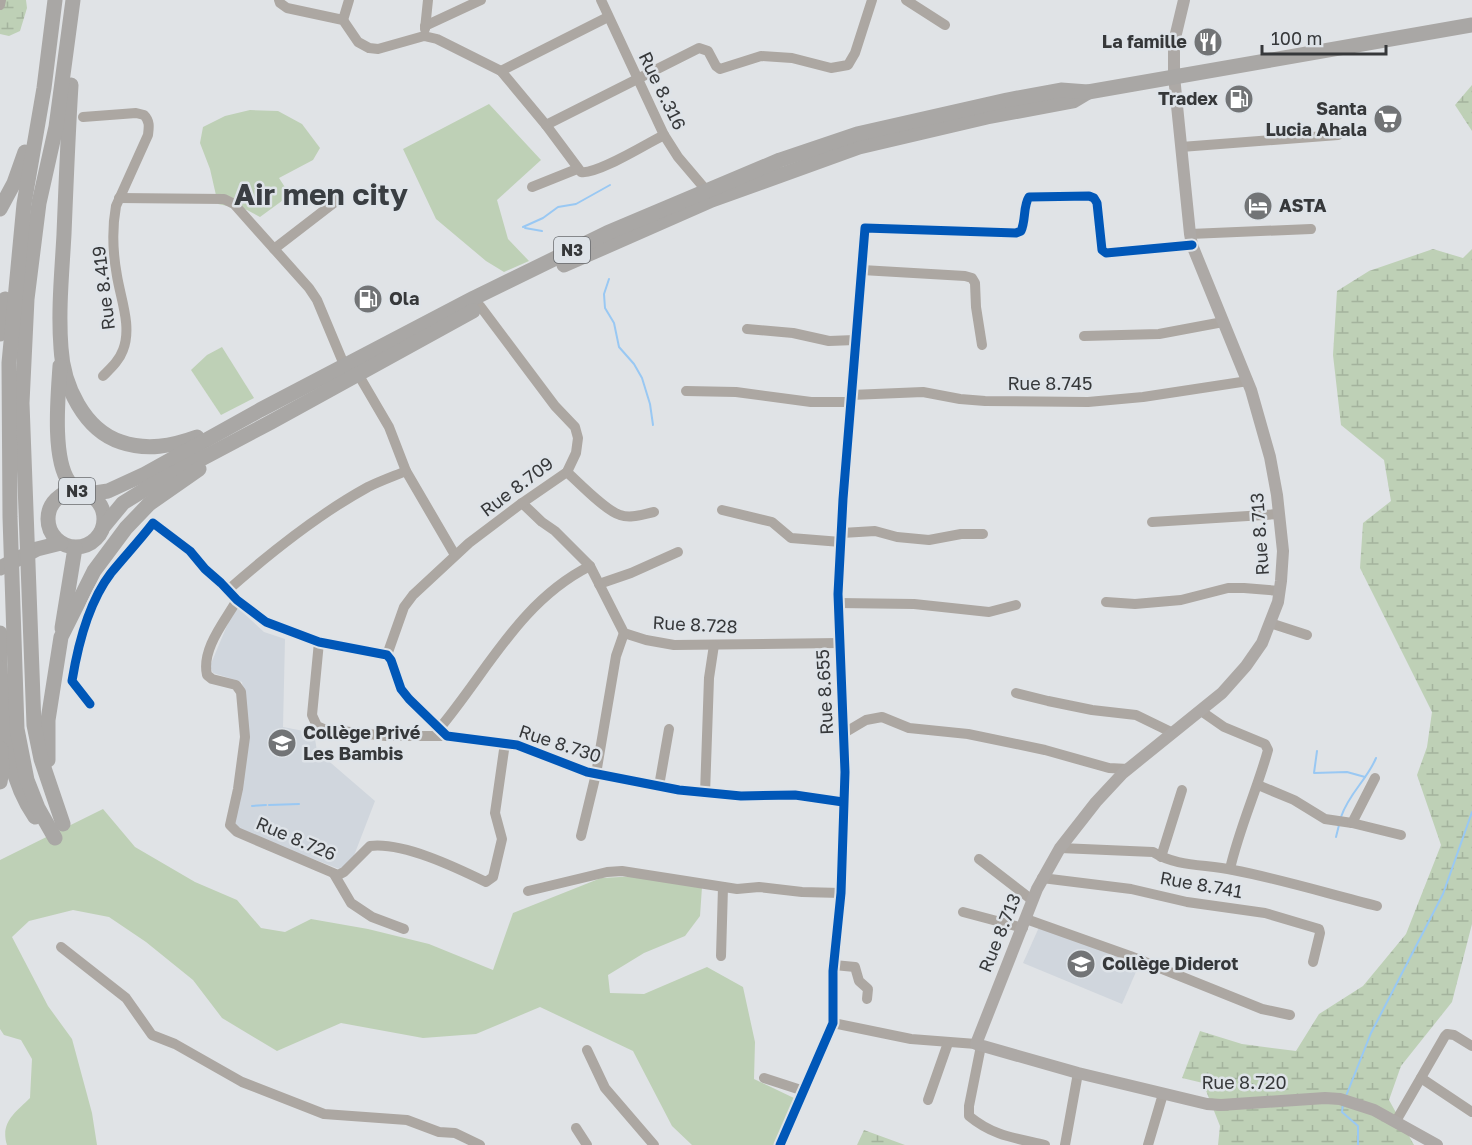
<svg xmlns="http://www.w3.org/2000/svg" width="1472" height="1145" font-family="'Golos Text',sans-serif">
<defs>
<pattern id="wetland-marsh" width="20" height="14" patternUnits="userSpaceOnUse" patternTransform="scale(1.5)"><rect width="20" height="14" fill="#bed0b6"/><path d="M1 5h8M5 5V1M11 12h8M15 12V8" fill="none" stroke="#a4b39d"/></pattern>
</defs>
<rect width="100%" height="100%" fill="#e0e3e6"/>
<!-- built -->
<g fill="#d0d6dd">
<path d="M238,608l26,24 21,7 -2,88 31,6 3,18 58,50 -25,65 -8,4 -102,-39 -7,-8 16,-87 -7,-54 -29,-9 -3,-7 21,-50z"/>
<path d="M1040,925l99,40 -17,39 -99,-41z"/>
</g>
<!-- grass -->
<g fill="#bed0b6">
<path d="M489,104l52,56 -44,40 11,39 21,22 -25,11 -18,-11 -50,-42 -33,-70z"/>
<path d="M250,110l28,1 24,13 18,24 -7,12 -34,18 11,17 -30,22 -13,-7 -29,-6 -8,-35 -10,-26 3,-16 22,-11z"/>
<path d="M222,347l32,51 -33,17 -30,-45 16,-15z"/>
<path d="M103,809l32,38 60,35 42,18 24,28 24,4 26,-13 57,10 61,15 64,26 20,-57 88,-35 57,-3 44,12 -2,29 -15,20 -41,17 -36,22 2,18 34,1 63,-27 36,20 12,55 -1,37 42,20 -16,46h-88l-20,-19 -39,-75 -93,-44 -64,27 -53,4 -82,-15 -64,28 -55,-33 -29,-38 -47,-38 -37,-25 -36,-7 -44,11 -17,16 36,69 24,33 20,74 5,32h-90c-7,-23 8,-32 23,-47l2,-39 -11,-19 -17,-5 -4,-6v-169z"/>
</g>
<!-- wetland -->
<g fill="url(#wetland-marsh)">
<path d="M0,0h26l1,8 -7,23 -11,5 -9,-2z"/>
<path d="M1472,85v46l-17,-26z"/>
<path d="M1433,249l30,9 9,-9v675l-20,78 -51,64 -12,34 25,45h-196l2,-19 -17,-43 -21,-5 18,-47 42,13 54,7 23,-37 44,-28 43,-52 35,-89 -24,-70 10,-28 5,-35 -72,-144 3,-45 28,-22 -7,-41 -43,-35 -8,-70 4,-64 32,-20z"/>
<path d="M864,1130l41,15h-48z"/>
</g>
<g fill="none" stroke-linecap="round" stroke-linejoin="round">
<!-- stream -->
<g stroke="#99c8f3" stroke-width="2">
<path d="M523,227l20,-9 15,-11 18,-3 34,-19"/>
<path d="M525,228l17,3"/>
<path d="M609,279l-5,15 1,14 9,15 5,24 15,17 8,14 8,26 3,21"/>
<path d="M1317,751l-3,22 33,-1 18,5"/>
<path d="M269,805l30,-1"/>
<path d="M252,806l14,-1"/>
<path d="M1341,817c8,-24 26,-37 35,-59"/>
<path d="M1336,837l3,-12"/>
<path d="M1346,1096l25,-63 72,-139 29,-82"/>
<path d="M1343,1104l-1,8 16,14v19"/>
</g>
<!-- minor -->
<g stroke="#aca7a2" stroke-width="10">
<path d="M279,0l1,3 7,5 56,12 15,22 11,6 9,1 46,-13 13,3 64,32 45,54 35,47c16,3 67,-29 83,-37"/>
<path d="M601,0l63,135 14,22 28,33"/>
<path d="M906,0l39,25"/>
<path d="M0,5l1,-5"/>
<path d="M343,20l6,-20"/>
<path d="M425,26l56,-26"/>
<path d="M425,29l3,-29"/>
<path d="M501,71l107,-54"/>
<path d="M83,117l53,-4 8,2c6,6 5,12 4,20l-32,71c-4,22 -3,48 1,70 4,24 15,51 6,74 -4,11 -12,18 -20,26"/>
<path d="M546,125l153,-77 9,3 8,15 4,3 41,-13 31,2 39,10 17,-3 7,-12 17,-53"/>
<path d="M1181,147l157,-12"/>
<path d="M532,187l45,-18"/>
<path d="M119,198l105,1 10,5 75,84 8,12 28,67"/>
<path d="M1190,234l121,-5"/>
<path d="M274,249l61,-47 1,-5"/>
<path d="M862,270l103,6 7,2 3,5 1,24 6,38"/>
<path d="M747,329l46,4 36,8 26,-1"/>
<path d="M1084,336l75,-2 64,-12"/>
<path d="M358,374l31,53 17,44 49,84"/>
<path d="M686,391l50,1 75,10h40"/>
<path d="M851,395l72,-3 37,7 25,2 103,1 55,-5 105,-16"/>
<path d="M567,472c12,11 39,39 53,43 11,4 23,-1 34,-3"/>
<path d="M522,503l20,19 13,9 35,35 34,67 22,7 28,5 165,-2"/>
<path d="M722,510l50,12 19,16 50,4"/>
<path d="M1152,522l127,-8"/>
<path d="M842,533l33,-2 22,6 32,3 32,-6h22"/>
<path d="M599,584l32,-11 47,-21"/>
<path d="M228,590c43,-38 89,-75 140,-103 12,-6 26,-11 38,-16"/>
<path d="M237,600c-12,21 -36,49 -30,75l5,4 24,6 5,7 4,45 -7,52 -8,36 7,7 101,43 6,-3 26,-26c33,-4 85,21 116,36l7,-5 9,-38 -7,-26 10,-70"/>
<path d="M1106,602l29,2 46,-4 47,-12h16l36,3"/>
<path d="M838,603l76,1 75,8 27,-7"/>
<path d="M1270,623l37,12"/>
<path d="M319,642l-7,73 5,11 7,3 62,7h61"/>
<path d="M387,655l17,-48 9,-12 56,-52 53,-40 45,-31 9,-19 2,-15 -3,-11 -20,-21 -75,-100"/>
<path d="M1016,693l32,8 44,9 44,5 37,18"/>
<path d="M90,704l-18,-23c6,-37 16,-78 39,-108 14,-17 29,-33 42,-50l37,28 15,18 16,14 16,17 29,22 53,20 68,13 4,5 10,29 8,10 38,37 70,9 70,27 92,18 62,6 54,-1 48,7"/>
<path d="M1201,711l23,16 41,17 3,6c-11,40 -29,79 -38,119"/>
<path d="M439,729c48,-57 81,-128 151,-163"/>
<path d="M844,733l22,-13 16,-3 27,11 59,6 77,16 64,18 19,1"/>
<path d="M1258,785l36,15 31,19 27,4 23,-45"/>
<path d="M659,786l10,-57"/>
<path d="M705,794l4,-116 5,-33"/>
<path d="M1352,823l49,12"/>
<path d="M581,836l15,-62 20,-118 8,-23"/>
<path d="M1060,848l93,4c24,15 52,12 80,18 48,9 96,24 144,36"/>
<path d="M1161,857l21,-67"/>
<path d="M979,859l53,41"/>
<path d="M334,874l17,29 21,14 32,12"/>
<path d="M1042,878l89,11 56,13 78,11 54,16 1,4 -7,29"/>
<path d="M528,891l79,-19 15,-1 115,18 22,-2 43,5 39,1"/>
<path d="M963,912l60,16"/>
<path d="M1026,919l104,37 132,53 28,6"/>
<path d="M61,947l65,51 26,37 23,9 67,38 82,32 83,6 32,12 16,1 25,12"/>
<path d="M721,956l2,-69"/>
<path d="M834,965l21,2 4,14 9,8 -1,10"/>
<path d="M833,1023l78,16 65,5"/>
<path d="M981,1046l-12,60v10c24,20 46,22 76,29"/>
<path d="M587,1050l18,38 49,57"/>
<path d="M764,1078l40,13"/>
<path d="M1421,1078l51,34"/>
<path d="M928,1100l20,-57"/>
<path d="M1396,1121l49,-85 2,-2 7,1 18,11"/>
<path d="M576,1128l11,17"/>
<path d="M780,1145l53,-122v-52l8,-78 4,-121 -7,-178 5,-95 22,-271 151,5 5,-2c5,-11 2,-25 8,-34l60,-1 5,2 3,5 5,47 4,3 86,-8"/>
<path d="M1065,1145l13,-72"/>
<path d="M1148,1145l15,-51"/>
</g>
<!-- major -->
<path stroke="#ada9a6" stroke-width="12" d="M1184,0l-10,42v34l16,158 2,11 59,145 19,67 7,38 6,56 -2,30 -3,21 -16,41 -16,23 -24,27 -99,80 -27,29 -36,46 -23,41 -61,155 102,29 129,31 14,1 104,-7 15,1 34,11 63,35"/>
<!-- highway -->
<g stroke="#a9a7a5" stroke-width="15">
<path d="M71,85c-3,49 -5,99 -7,149 -2,38 -6,76 -3,114 2,37 23,82 60,94 26,9 51,4 76,-5"/>
<path d="M0,209l14,-26 11,-31"/>
<path d="M564,265l148,-65 147,-53 128,-30 86,-16 15,-9"/>
<path d="M0,334l5,-35"/>
<path d="M60,366c-2,30 -8,92 9,116 2,4 7,6 10,9"/>
<circle cx="76" cy="519" r="28"/>
<path d="M88,494l20,-3 37,-17 115,-64 214,-112 133,-65 173,-73 77,-26 150,-34 54,-10 27,2 384,-67"/>
<path d="M104,526l19,-23 29,-18 119,-63 202,-111"/>
<path d="M0,568l37,-19 24,-6"/>
<path d="M62,628l13,-80"/>
<path d="M0,633v39"/>
<path d="M0,668c4,50 5,106 35,149"/>
<path d="M48,760v-40l13,-83 33,-66 32,-43 23,-24 50,-35"/>
<path d="M0,782l2,-13 -1,-20"/>
<path d="M63,824l-22,-65 -7,-34 -12,-322 5,-104 12,-96 17,-76 17,-127"/>
<path d="M55,838l-17,-30 -11,-28 -10,-51 -7,-212 -1,-154 15,-159 20,-116 11,-88"/>
</g>
<!-- cycleway casing -->
<g stroke="#dee3e8" stroke-width="13">
<g id="cycleway">
<path d="M90,704l-18,-23c6,-37 16,-78 39,-108 14,-17 29,-33 42,-50l37,28 15,18 16,14 16,17 29,22 53,20 68,13 4,5 10,29 8,10 38,37 70,9 70,27 92,18 62,6 54,-1 48,7"/>
<path d="M780,1145l53,-122v-52l8,-78 4,-121 -7,-178 5,-95 22,-271 151,5 5,-2c5,-11 2,-25 8,-34l60,-1 5,2 3,5 5,47 4,3 86,-8"/>
</g>
</g>
<!-- cycleway -->
<use href="#cycleway" stroke="#0057b8" stroke-width="9"/>
</g>
<!-- icons -->
<defs>
<g id="restaurant-disc" transform="scale(1.5)"><circle r="9.5" fill="#727476" stroke="#dee3e8"/><path d="M-5-6h1v4h1v-4h1v4h1v-4h1v5L-1.5 .5V6h-2V.5L-5-1ZM5-6V6H3V1.5H1.5Q1.5-4 5-6Z" fill="#fff"/></g>
<g id="fuel-disc" transform="scale(1.5)"><circle r="9.5" fill="#727476" stroke="#dee3e8"/><path d="M-5.5-6h7V0h2V4h1.3V-2.5L3-4.5l.8-.8L6-3V5H2.5V1h-1V6h-7ZM-4.2-4.7v3.2H.2V-4.7Z" fill="#fff"/></g>
<g id="supermarket-disc" transform="scale(1.5)"><circle r="9.5" fill="#727476" stroke="#dee3e8"/><path d="M-6-5.5h2.5l.6 2H6L4.5 2H-2.5L-4.4-4H-6ZM-1.5 3.2a1.3 1.3 0 1 0 .1 0ZM3 3.2a1.3 1.3 0 1 0 .1 0Z" fill="#fff"/></g>
<g id="hotel-disc" transform="scale(1.5)"><circle r="9.5" fill="#727476" stroke="#dee3e8"/><path d="M-6-4.5h1.5V1H6V5H4.5V3h-9V5H-6ZM-4 0a1.8 1.8 0 1 1 3.6 0ZM.5 0V-2.5h3Q6-2.5 6 0Z" fill="#fff"/></g>
<g id="school-disc" transform="scale(1.5)"><circle r="9.5" fill="#727476" stroke="#dee3e8"/><path d="M0-5L7-2L0 1L-7-2ZM-4 1L0 2.5L4 1V4Q0 6-4 4Z" fill="#fff"/></g>
</defs>
<g fill-rule="evenodd">
<use href="#restaurant-disc" x="1208" y="42"/>
<use href="#fuel-disc" x="1239" y="99"/>
<use href="#supermarket-disc" x="1388" y="119"/>
<use href="#hotel-disc" x="1258" y="206"/>
<use href="#fuel-disc" x="368" y="299"/>
<use href="#school-disc" x="282" y="743"/>
<use href="#school-disc" x="1081" y="964"/>
</g>
<g text-anchor="middle" stroke-width="5" stroke-linejoin="round" paint-order="stroke">
<!-- shield labels -->
<g fill="#dee3e8" stroke="#686b6e" stroke-width="1.5">
<rect x="554" y="237" width="36" height="26" rx="4.5"/>
<rect x="59" y="478" width="36" height="26" rx="4.5"/>
</g>
<g font-size="16" font-weight="bold" fill="#36383a">
<text x="572" y="256">N3</text>
<text x="77" y="497">N3</text>
</g>
<!-- poi labels -->
<g font-size="18" font-weight="bold" fill="#36383a" stroke="#dee3e8" text-anchor="start">
<text x="1187" y="48" text-anchor="end">La famille</text>
<text x="1218" y="105" text-anchor="end">Tradex</text>
<text x="1367" y="115" text-anchor="end">Santa<tspan x="1367" dy="21">Lucia Ahala</tspan></text>
<text x="1279" y="212">ASTA</text>
<text x="389" y="305">Ola</text>
<text x="303" y="739">Collège Privé<tspan x="303" dy="21">Les Bambis</tspan></text>
<text x="1102" y="970">Collège Diderot</text>
</g>
<!-- street labels -->
<g font-size="18" fill="#36383a" stroke="#dee3e8">
<text transform="translate(662 91) rotate(64)" y="6">Rue 8.316</text>
<text transform="translate(104 288) rotate(-97)" y="6">Rue 8.419</text>
<text x="1050" y="390">Rue 8.745</text>
<text transform="translate(517 487) rotate(-37)" y="6">Rue 8.709</text>
<text transform="translate(1260 534) rotate(-94)" y="6">Rue 8.713</text>
<text transform="translate(695 625) rotate(3)" y="6">Rue 8.728</text>
<text transform="translate(825 692) rotate(-93)" y="6">Rue 8.655</text>
<text transform="translate(560 744) rotate(18)" y="6">Rue 8.730</text>
<text transform="translate(296 839) rotate(23)" y="6">Rue 8.726</text>
<text transform="translate(1201 885) rotate(10)" y="6">Rue 8.741</text>
<text transform="translate(1000 933) rotate(-68)" y="6">Rue 8.713</text>
<text x="1244" y="1089">Rue 8.720</text>
</g>
<!-- town labels -->
<g font-size="30" font-weight="bold" fill="#3a3e42" stroke="#dee3e8">
<text x="321" y="205">Air men city</text>
</g>
</g>
<!-- scale -->
<path d="M1262 45v9h124v-9" fill="none" stroke="#36383a" stroke-width="3"/>
<text x="1271" y="45" font-size="18" fill="#36383a" stroke="#dee3e8" stroke-width="4.5" paint-order="stroke">100 m</text>
</svg>
